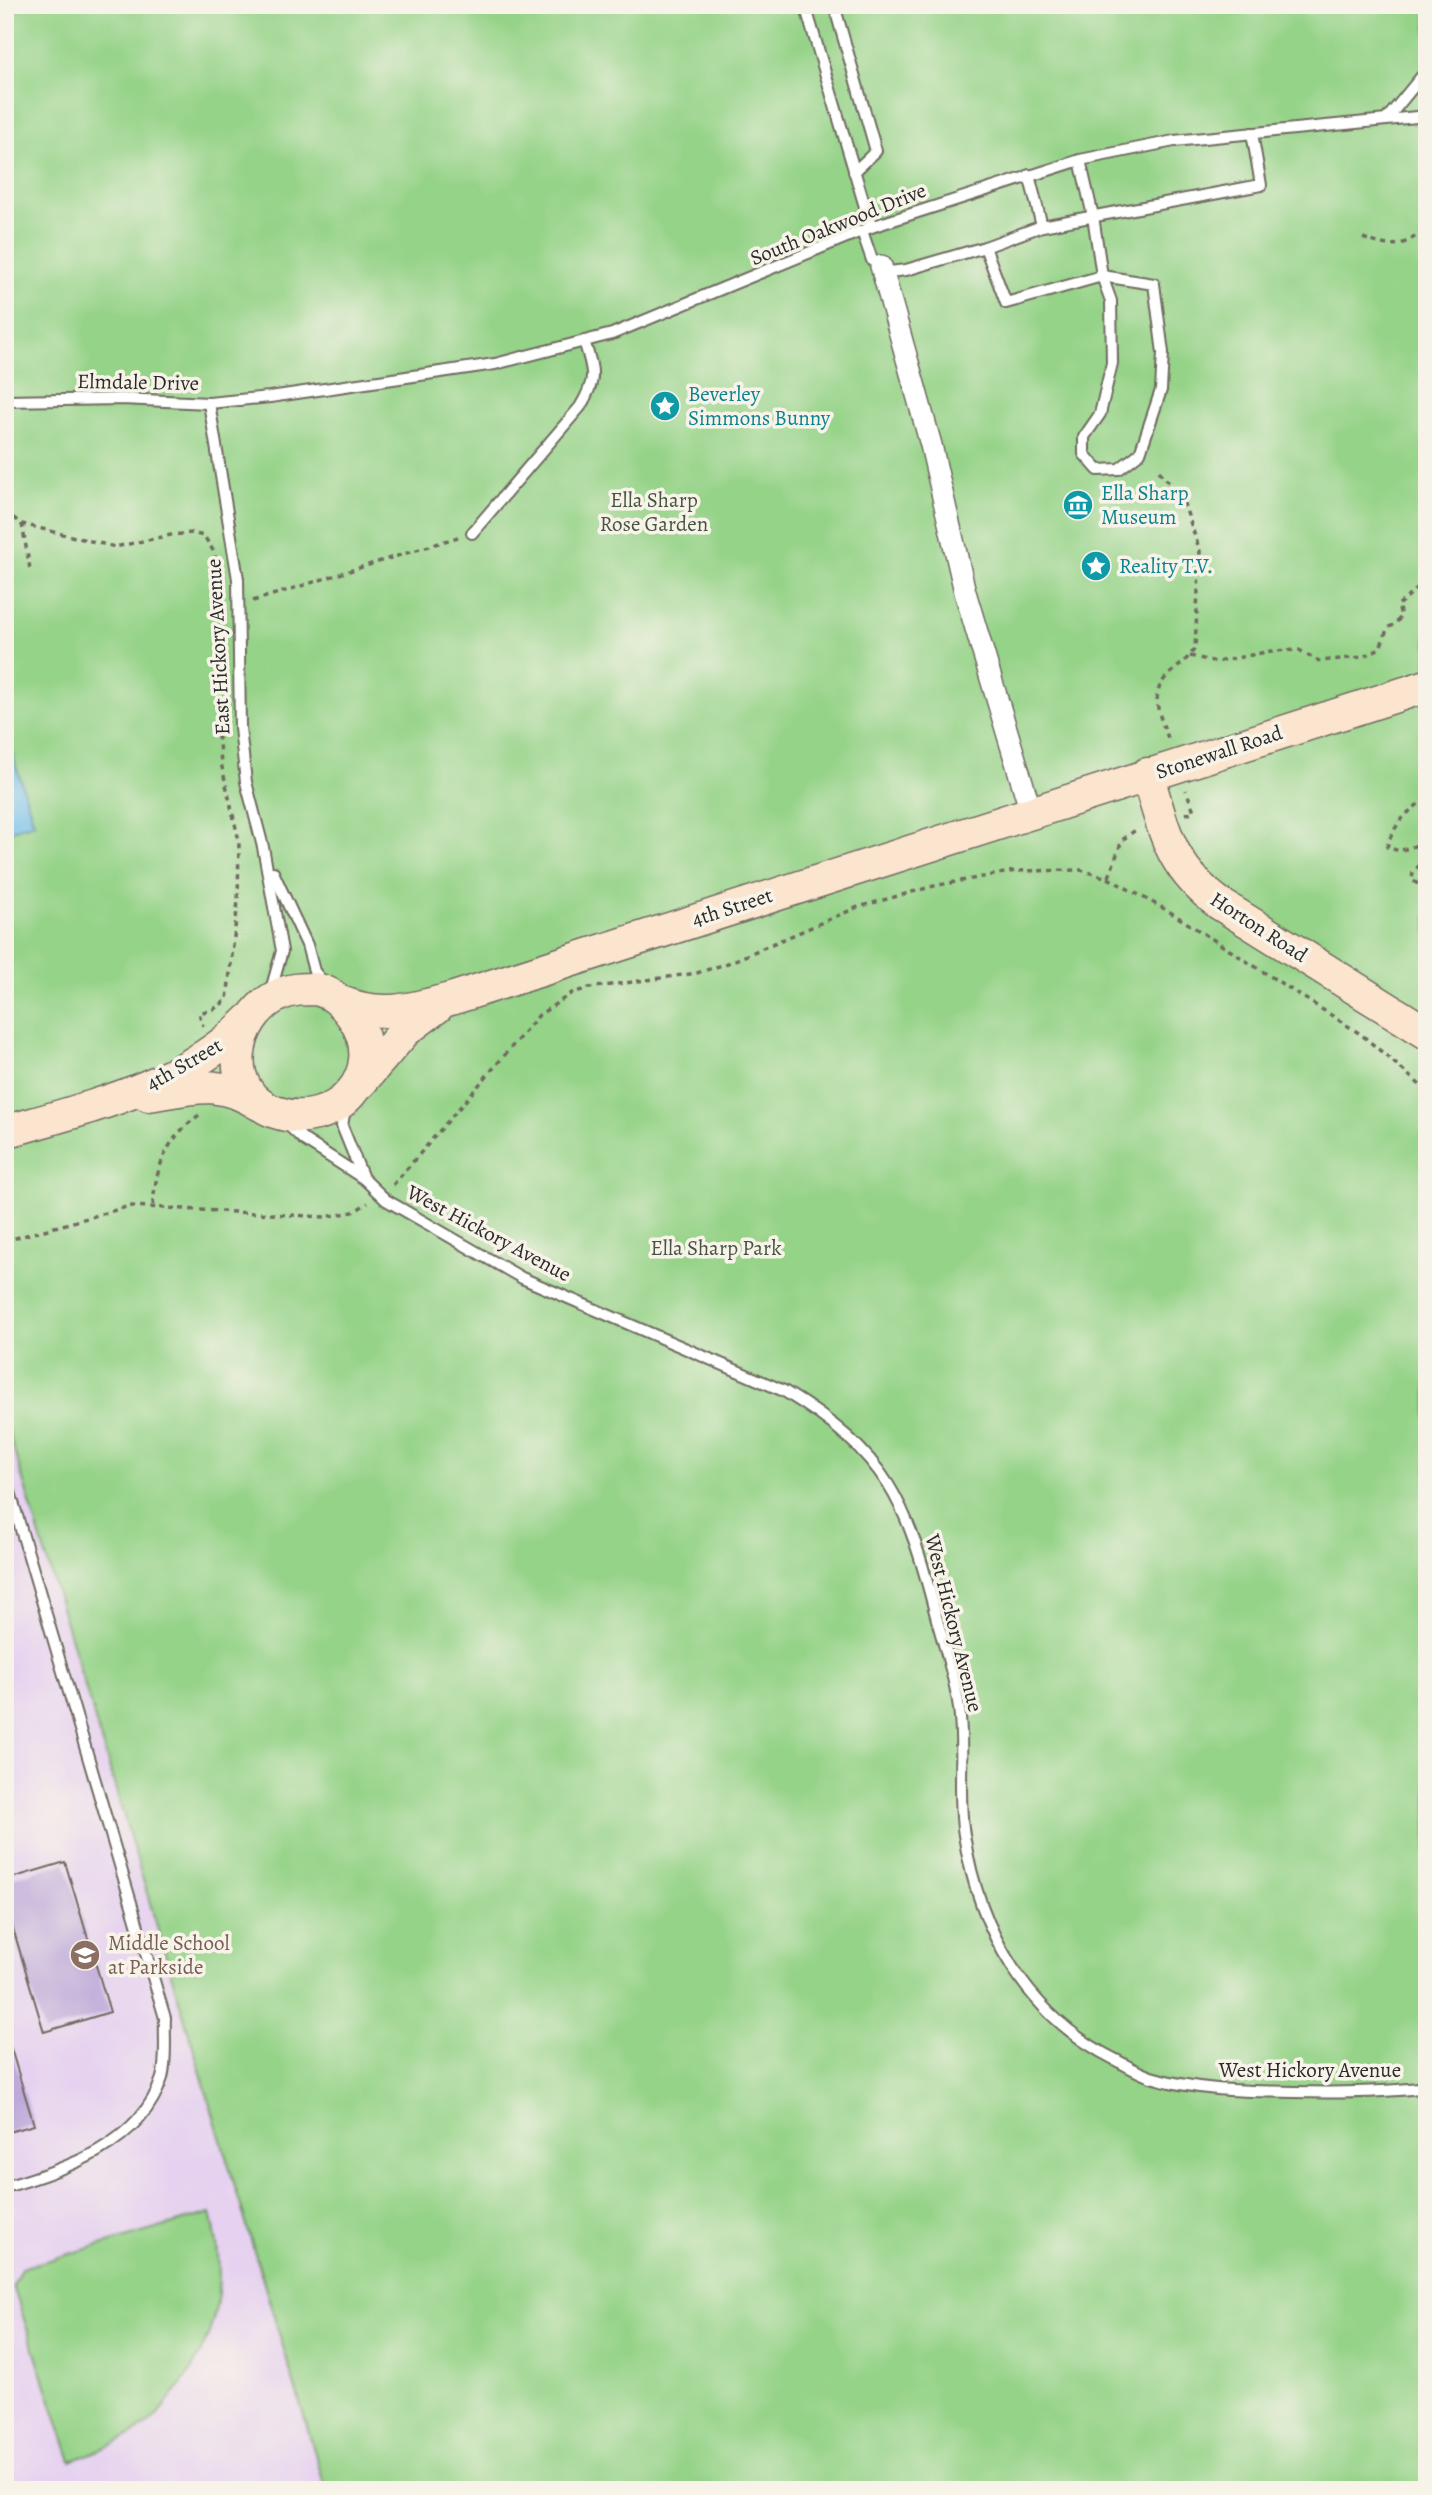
<svg xmlns="http://www.w3.org/2000/svg" width="1432" height="2495" font-family="Alegreya,serif">
<rect width="100%" height="100%" fill="#f7f3e8"/>
<filter id="ink" filterUnits="userSpaceOnUse"><feTurbulence type="fractalNoise" baseFrequency=".0143" numOctaves="2"/><feDisplacementMap in="SourceGraphic" scale="14" xChannelSelector="R" yChannelSelector="G"/><feConvolveMatrix kernelMatrix="1 2 1 2 8 2 1 2 1" color-interpolation-filters="sRGB"/></filter>
<filter id="wash" filterUnits="userSpaceOnUse"><feTurbulence type="fractalNoise" baseFrequency=".00686" numOctaves="4" result="noise"/><feDisplacementMap in="SourceGraphic" scale="28" xChannelSelector="R" yChannelSelector="G"/><feGaussianBlur stdDeviation="1.57" result="paint"/><feColorMatrix in="noise" values="0 0 0 0 0 0 0 0 0 0 0 0 0 0 0 0 0 1.4 0 .05"/><feComposite in="paint" operator="in"/></filter>
<g filter="url(#wash)">
<rect width="100%" height="100%" fill="#f0e3c8"/>
<!-- built -->
<path fill="#e6d2f0" d="M5,1420l321,1070h-321z"/>
<!-- green -->
<g fill="#95d388" stroke="#607f5a" stroke-width="2">
<path d="M5,5h1422v2485h-1101l-321,-1070z"/>
<path d="M211,2213c17,70 8,125 -38,182 -7,8 -13,18 -21,25 -22,19 -54,31 -81,41l-58,-175 8,-18z"/>
</g>
<!-- water -->
<path fill="#71bfeb" stroke="#4e758b" stroke-width="2" d="M12,753l22,70 -29,9v-77z"/>
<g id="blocks">
<!-- building -->
<g fill="#bea9da">
<path d="M65,1862l45,150 -66,20 -35,-117 -4,1v-36z"/>
<path d="M9,2042l25,83 -29,8v-90z"/>
</g>
</g>
</g>
<g filter="url(#ink)">
<use href="#blocks" fill-opacity="0" stroke="#706b62" stroke-width="2"/>
<g fill="none" stroke-linecap="round" stroke-linejoin="round">
<!-- lane casing -->
<g stroke="#706b62" stroke-width="14">
<g id="lane">
<path d="M805,5l66,222"/>
<path d="M834,5l42,146 -22,21"/>
<path d="M1386,120l41,-50"/>
<path d="M1042,226l219,-41 -9,-52"/>
<path d="M862,231l10,29 17,12 17,-2 79,-23 21,56 96,-27 52,8 9,69 -2,37 -21,63 -21,16 -21,1 -14,-16v-17l16,-23 12,-51 -1,-62 -9,-25 -9,-60 -13,-56"/>
<path d="M985,247l57,-21 -13,-51"/>
<path d="M5,401l117,-2 87,4 61,-6 225,-33 117,-30 259,-107 209,-67 94,-19 253,-25"/>
<path d="M209,403l29,176 2,149 6,54 17,65 19,104 -11,39"/>
<path d="M472,533l108,-126c17,-28 14,-35 4,-66"/>
<path d="M273,872l34,73 7,26 10,13"/>
<path d="M345,1108l-3,18 21,52"/>
<path d="M286,1123l18,17 59,38 23,22 136,78 262,113c104,63 123,111 152,225 8,30 19,61 23,92 6,42 -2,85 5,127 15,96 63,181 152,225 11,6 23,13 35,17 46,14 95,14 143,15 43,1 89,1 133,-5"/>
<path d="M5,1475l160,543c-1,19 2,42 -3,60 -21,66 -97,92 -157,109"/>
</g>
</g>
<!-- street casing -->
<g stroke="#706b62" stroke-width="24">
<path id="street" d="M881,266l50,179 34,147 66,220"/>
</g>
<!-- secondary casing -->
<g stroke="#706b62" stroke-width="35">
<g id="secondary">
<path d="M1147,774c18,58 22,92 73,130l207,129"/>
<path d="M316,989c17,4 27,14 37,28 38,55 -18,116 -78,95 -55,-20 -43,-95 4,-117 12,-6 24,-6 37,-6z"/>
<path d="M341,1002c41,17 72,7 113,-4l973,-312"/>
<path d="M360,1083l45,-52 32,-24"/>
<path d="M148,1095c46,-7 68,-17 111,9"/>
<path d="M5,1132c86,-25 179,-46 244,-112"/>
</g>
</g>
<!-- path -->
<g stroke="#706b62" stroke-width="3.5" stroke-dasharray="5 5" stroke-linecap="butt">
<path d="M1363,238c28,11 41,10 64,-11"/>
<path d="M1159,471l23,27 18,53 -5,97c-6,10 -14,16 -23,24 -26,20 -12,44 -2,71"/>
<path d="M5,512l17,12 93,23 56,-12 20,-2 13,3 10,16 3,13 1,169 3,29 18,78 -1,60 -11,99 -13,9 -15,4 4,13"/>
<path d="M22,524l8,45"/>
<path d="M253,601l205,-64"/>
<path d="M1190,656l26,6 55,-11 28,-1 20,11 43,-4 18,-9 8,-21 7,-2 6,-9 -3,-11 29,-25"/>
<path d="M1427,799c-19,10 -34,27 -40,48l12,4 28,-9"/>
<path d="M1186,814l8,-3 -8,-21"/>
<path d="M1427,858l-14,14 -1,8 15,10"/>
<path d="M1109,877l13,-37 16,-12"/>
<path d="M393,1185l146,-170 33,-22 17,-5 108,-15 31,-10 130,-56 76,-21 81,-15 66,-1 27,8 62,34 192,123 65,56"/>
<path d="M153,1205c3,-40 14,-68 49,-92"/>
<path d="M5,1241l125,-35 195,11 28,-5 15,-9"/>
</g>
<!-- lane -->
<use href="#lane" stroke="#fff" stroke-width="10"/>
<!-- street -->
<use href="#street" stroke="#fff" stroke-width="21"/>
<!-- secondary -->
<use href="#secondary" stroke="#fce5cf" stroke-width="32"/>
</g>
</g>
<!-- icons -->
<defs>
<g id="sight-disc" transform="scale(1.575)"><circle r="9.5" fill="#0f9aa8" stroke="#f7f3e8"/><path d="M0-6L1.8-2.2L6-1.7L2.9 1.2L3.7 5.4L0 3.3L-3.7 5.4L-2.9 1.2L-6-1.7L-1.8-2.2Z" fill="#fff"/></g>
<g id="museum-disc" transform="scale(1.575)"><circle r="9.5" fill="#0f9aa8" stroke="#f7f3e8"/><path d="M0-6L6-3V-2H-6V-3ZM-5-1h2V3h-2ZM-1-1h2V3h-2ZM3-1h2V3H3ZM-6 4H6V6H-6Z" fill="#fff"/></g>
<g id="school-disc" transform="scale(1.575)"><circle r="9.5" fill="#8d6e63" stroke="#f7f3e8"/><path d="M0-5L7-2L0 1L-7-2ZM-4 1L0 2.5L4 1V4Q0 6-4 4Z" fill="#fff"/></g>
</defs>
<g fill-rule="evenodd">
<use href="#sight-disc" x="665" y="406"/>
<use href="#museum-disc" x="1078" y="505"/>
<use href="#sight-disc" x="1096" y="566"/>
<use href="#school-disc" x="85" y="1955"/>
</g>
<g text-anchor="middle" stroke-width="7" stroke-linejoin="round" paint-order="stroke">
<!-- street labels -->
<g font-size="21" fill="#2b2b2b" stroke="#f7f3e8">
<text transform="translate(838 224) rotate(-22)" y="7">South Oakwood Drive</text>
<text transform="translate(138 382) rotate(1)" y="7">Elmdale Drive</text>
<text transform="translate(218 647) rotate(-93)" y="7">East Hickory Avenue</text>
<text transform="translate(1219 752) rotate(-18)" y="7">Stonewall Road</text>
<text transform="translate(732 907) rotate(-18)" y="7">4th Street</text>
<text transform="translate(1259 927) rotate(33)" y="7">Horton Road</text>
<text transform="translate(184 1064) rotate(-30)" y="7">4th Street</text>
<text transform="translate(489 1233) rotate(28)" y="7">West Hickory Avenue</text>
<text transform="translate(954 1623) rotate(76)" y="7">West Hickory Avenue</text>
<text x="1310" y="2077">West Hickory Avenue</text>
</g>
<!-- culture labels -->
<g font-size="21" fill="#0d838f" stroke="#f7f3e8" text-anchor="start">
<text x="688" y="401">Beverley<tspan x="688" dy="24">Simmons Bunny</tspan></text>
<text x="1101" y="500">Ella Sharp<tspan x="1101" dy="24">Museum</tspan></text>
<text x="1119" y="573">Reality T.V.</text>
</g>
<!-- park labels -->
<g font-size="21" fill="#465542" stroke="#f7f3e8">
<text x="654" y="507">Ella Sharp<tspan x="654" dy="24">Rose Garden</tspan></text>
<text x="716" y="1255">Ella Sharp Park</text>
</g>
<!-- education labels -->
<g font-size="21" fill="#785e54" stroke="#f7f3e8" text-anchor="start">
<text x="108" y="1950">Middle School<tspan x="108" dy="24">at Parkside</tspan></text>
</g>
</g>
<!-- margin -->
<rect width="1432" height="2495" fill="none" stroke="#f7f3e8" stroke-width="28"/>
</svg>
